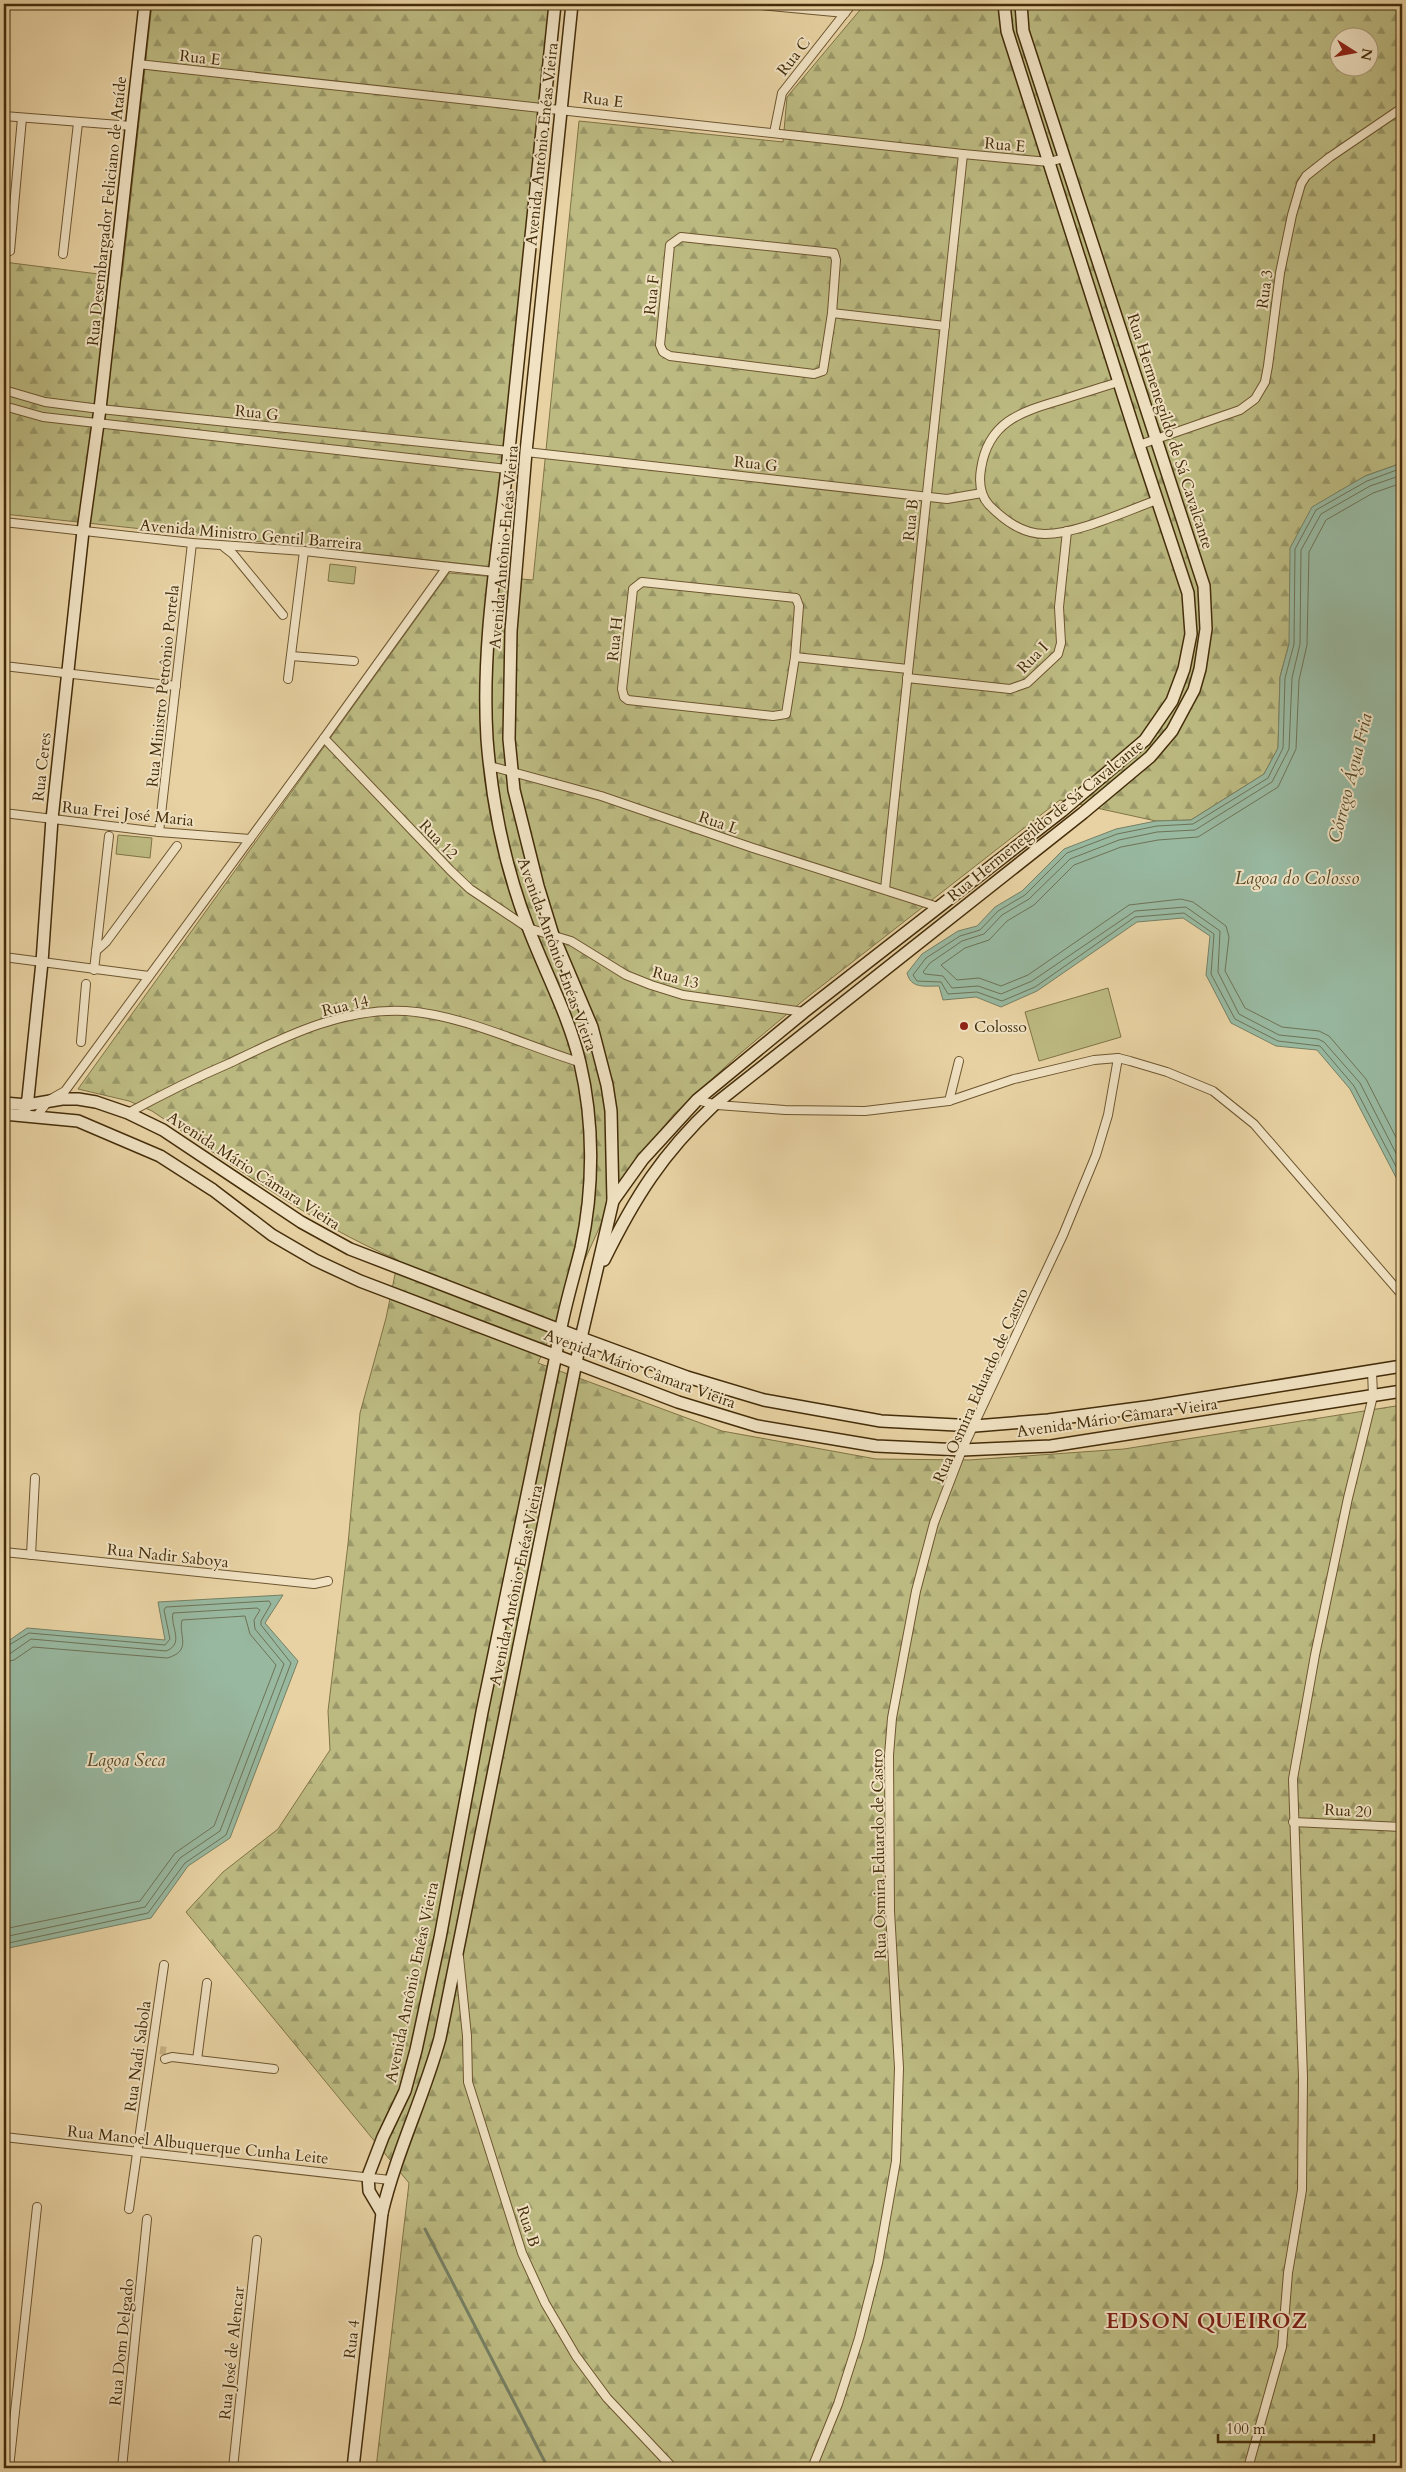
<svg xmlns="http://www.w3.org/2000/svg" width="1406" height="2472" font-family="Cardo,serif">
<defs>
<pattern id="forest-firs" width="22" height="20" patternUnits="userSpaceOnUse" patternTransform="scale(1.25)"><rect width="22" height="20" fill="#bcba81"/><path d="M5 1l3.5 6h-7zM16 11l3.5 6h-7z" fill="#9a9868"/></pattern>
</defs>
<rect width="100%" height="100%" fill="#e8d2a3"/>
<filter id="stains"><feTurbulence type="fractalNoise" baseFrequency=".004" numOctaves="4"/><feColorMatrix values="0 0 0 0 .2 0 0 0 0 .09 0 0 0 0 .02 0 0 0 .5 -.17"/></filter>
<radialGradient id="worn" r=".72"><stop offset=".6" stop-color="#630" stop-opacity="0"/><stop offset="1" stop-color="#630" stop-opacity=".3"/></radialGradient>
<!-- green -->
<g fill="#bcba81" stroke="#807446">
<path d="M330,564l26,3 -2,17 -26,-3z"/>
<path d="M118,835l34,3 -2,20 -34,-4z"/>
<path d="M1108,988l13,49 -82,24 -14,-49z"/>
</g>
<!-- forest -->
<g fill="url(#forest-firs)" stroke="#807446" fill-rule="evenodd">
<path d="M152,4h399l-58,563 -489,-53v-252l118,15z"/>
<path d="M865,4h537v459l-37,13 -76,168 -9,33 -2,71 -14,26 -73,46 -35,1 -96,-21 -255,199 -69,58 -63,58 -52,65 -83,183 184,68 154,28 93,1 155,-11 278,-44v1063h-1026l33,-285 -223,-271 37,-40 55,-43 52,-79 -2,-39 20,-167 12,-131 26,-95 12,-58c-88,-37 -166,-96 -246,-149l-23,-10 -51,-12 371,-516 84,7 46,-459 204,21 4,-45zM1338,38h30v30h-30z"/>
</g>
<!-- water -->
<g fill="#98b8a0" stroke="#768064">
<path d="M1402,463v726l-52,-100 -33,-39 -41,-4 -45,-23 -25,-48 4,-39 -27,-18 -46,4 -100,69 -36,16 -25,-10 -33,3 -4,-14c-14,0 -28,3 -32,-13l15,-19 36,-23 19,-5 18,-19 27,-16 42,-42 52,-20 40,-8 35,-1 73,-46 14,-26 2,-71 9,-33 1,-96 22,-41 53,-31z"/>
<path d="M283,1595l-18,28 33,38 -68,177 -42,28 -37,52 -147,31v-305l23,-16 138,12 -7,-38z"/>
</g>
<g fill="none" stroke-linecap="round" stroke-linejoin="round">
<!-- shore -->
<g stroke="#6e7255" stroke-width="1">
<path d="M1402,468l-35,13 -51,29 -21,39 -1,95 -9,34 -2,70 -15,30 -75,46 -36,2 -40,8 -50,19 -42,42 -27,16 -18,19 -20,6 -34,22 -13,17 4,6 24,1 7,12 29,-2 25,9 33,-14 100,-70 49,-4 30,21 -3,40 24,45 43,22 42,5 34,40 48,92"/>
<path d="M1402,475l-32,11 -49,28 -20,36 -1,94 -8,34 -3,71 -17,33 -77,48 -38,2 -38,8 -49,19 -41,40 -27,16 -18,19 -22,7 -32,22 -7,9 2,2 18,2 9,12 26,-2 23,8 31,-13 103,-70 51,-4 34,24 -2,41 21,42 40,21 39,4 6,3 36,41 42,82"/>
<path d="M1402,483l-29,10 -47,27 -17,32 -2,93 -8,35 -3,69 -18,38 -80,50 -40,3 -37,7 -47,18 -40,40 -27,16 -18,19 -24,8 -24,17 16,15 22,-2 22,8 27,-11 101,-70 52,-6 12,3 33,24 3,11 -4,34 20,37 37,19 37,4 10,5 37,43 36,70"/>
<path d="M4,1648l25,-15 136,12 5,-6 -6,-29 2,-3 103,-6 2,3 -10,17v4l30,38 -65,172 -41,28 -37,50 -144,31"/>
<path d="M4,1654l7,-1 20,-14 135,12c19,-7 4,-25 7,-38l84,-5 3,2 -6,10 1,9 29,35 -64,167 -40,27 -35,49 -141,30"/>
<path d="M4,1662l10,-2 19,-13 134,11c26,-7 11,-23 15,-38l63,-4 5,18 26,31 -62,161 -39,27 -35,48 -136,28"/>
</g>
<!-- stream -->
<path stroke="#768064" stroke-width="3" d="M425,2229l123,239"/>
<!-- street-tunnel -->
<path stroke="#c7b184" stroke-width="8" stroke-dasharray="8 4" stroke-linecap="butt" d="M160,2050l6,1"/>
<!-- street casing -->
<g stroke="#6d5630" stroke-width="10">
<g id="street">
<path d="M750,4l95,9"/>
<path d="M1010,4l11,2"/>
<path d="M138,64l825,90 86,8 15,-4"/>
<path d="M4,116l128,10"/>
<path d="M774,133l8,-40 70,-89"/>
<path d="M681,237l153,16 2,7 -4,53 -9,58 -9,3 -144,-18 -7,-4 -3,-7 10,-100z"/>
<path d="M10,251l12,-133"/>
<path d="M63,254l15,-131"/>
<path d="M832,313l113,13"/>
<path d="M1119,382c-20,6 -39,12 -58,18 -41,12 -73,22 -80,69 -2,12 -1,26 8,36 15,15 33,29 56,29 32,0 81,-23 112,-34"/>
<path d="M4,390l41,12 55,7 409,42"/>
<path d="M4,406l39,11 464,52"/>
<path d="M1139,445l101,-35 15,-11 10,-17 3,-16 12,-93 12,-58 9,-31 5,-8 24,-19 72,-49"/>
<path d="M526,452l421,47 35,-6"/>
<path d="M4,522l188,21 112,8 191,21"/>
<path d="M224,547l9,7 50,61"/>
<path d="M642,582l154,16 3,8 -4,51 -9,57 -13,2 -145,-16 -4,-3 -2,-8 11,-100z"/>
<path d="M291,656l63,5"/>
<path d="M795,657l113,12"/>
<path d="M4,666l172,20"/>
<path d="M907,678l103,11 17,-6 31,-29 3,-11 -2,-36 8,-76"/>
<path d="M288,679l16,-128"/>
<path d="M324,738l126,132 20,19 58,39 43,13 55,34 25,10 32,10 121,17"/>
<path d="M490,766l111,30 152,52 185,59"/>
<path d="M4,813l155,19 91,7"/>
<path d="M159,832l33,-289"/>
<path d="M885,889l78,-735"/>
<path d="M96,951l10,-9 71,-96"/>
<path d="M4,957l145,19"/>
<path d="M94,970l15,-134"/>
<path d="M81,1042l5,-58"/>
<path d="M697,1100l20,5 68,5 80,1 84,-10 65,-22 80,-19 24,-2 12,3 37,11 46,19 41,33 148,171"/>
<path d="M949,1101l10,-40"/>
<path d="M128,1113c33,-18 67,-35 102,-50 54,-26 114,-56 176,-52 57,4 118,34 173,51"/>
<path d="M36,1117l13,-17 16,-9 259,-353 123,-171"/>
<path d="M4,1552l310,32 14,-3"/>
<path d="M31,1555l4,-77"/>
<path d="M1293,1822l109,5"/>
<path d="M459,1957l8,79 1,46 54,171 23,50 31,53 31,42 66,70"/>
<path d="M165,2059l7,-2 102,12"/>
<path d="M197,2060l10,-77"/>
<path d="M4,2137l386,43"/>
<path d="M129,2209l35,-244"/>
<path d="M9,2468l28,-261"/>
<path d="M122,2468l25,-249"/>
<path d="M233,2468l24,-228"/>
<path d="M812,2468l26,-64 21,-66 19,-75 18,-102 3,-93 -9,-157 -1,-156 3,-37 24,-127 18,-68 28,-73 101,-215 33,-80 12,-40 10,-57"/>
<path d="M1248,2468l34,-121 6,-74 14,-83 1,-112 -10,-299 22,-124 33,-157 25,-102 -1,-25"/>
</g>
</g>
<!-- secondary casing -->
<g stroke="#442d0a" stroke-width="14">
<g id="secondary">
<path d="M4,1103l23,2 35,-6h16l18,3 32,11 35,17 138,92 49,27 231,89 106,39 77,23 117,21 94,5 73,-6 105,-14 249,-40"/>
<path d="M25,1109l3,-11 14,-136 10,-143 31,-288 17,-122 45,-405"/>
<path d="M4,1114l74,7 82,35 53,34 59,45 43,25 45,21 318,121 79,24 119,20 86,4 89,-4 351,-55"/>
<path d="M613,1201l30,-42 54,-59 107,-88 258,-201 83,-71 27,-39 12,-32 7,-35 -3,-41 -49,-148 -132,-414 -3,-27"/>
<path d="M604,1260c31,-63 58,-106 110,-155l369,-292 67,-56 22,-26 22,-41 6,-21 6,-40 -2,-43 -181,-555 -2,-27"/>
<path d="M382,2213l-13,-22 -1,-15 15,-39 22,-46 11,-41 24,-112 42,-226 74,-357c5,-37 16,-71 25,-107 13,-60 13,-126 -1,-185 -11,-47 -35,-91 -52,-136 -23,-60 -36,-124 -41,-188 -6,-97 12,-193 22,-289 16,-148 31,-297 46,-446"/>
<path d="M353,2468l29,-255c14,-60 42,-116 58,-175l141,-700 32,-137 -2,-90 -4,-26 -15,-58 -39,-92 -15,-49 -24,-96 -5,-51 2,-108 15,-179 46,-448"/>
</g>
</g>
<!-- street -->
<use href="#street" stroke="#f0e2c3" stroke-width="8"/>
<!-- secondary -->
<use href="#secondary" stroke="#f0e2c3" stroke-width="11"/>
</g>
<!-- markers -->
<circle fill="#8f2418" stroke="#f0e2c3" stroke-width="2" cx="964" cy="1026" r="5"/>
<g text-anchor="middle" stroke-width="4" stroke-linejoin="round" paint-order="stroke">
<!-- street labels -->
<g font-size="16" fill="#442d0a" stroke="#f0e2c3">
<text transform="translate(793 56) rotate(-52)" y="6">Rua C</text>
<text transform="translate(200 57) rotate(6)" y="6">Rua E</text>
<text transform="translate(603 99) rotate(7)" y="6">Rua E</text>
<text transform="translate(541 144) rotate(-84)" y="6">Avenida Antônio Enéas Vieira</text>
<text transform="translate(1005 144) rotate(5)" y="6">Rua E</text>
<text transform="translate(106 211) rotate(-84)" y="6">Rua Desembargador Feliciano de Ataíde</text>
<text transform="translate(1264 289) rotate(-82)" y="6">Rua 3</text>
<text transform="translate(651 295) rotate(-84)" y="6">Rua F</text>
<text transform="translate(257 412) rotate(6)" y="6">Rua G</text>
<text transform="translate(1171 431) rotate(72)" y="6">Rua Hermenegildo de Sá Cavalcante</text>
<text transform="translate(756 463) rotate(6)" y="6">Rua G</text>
<text transform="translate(910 520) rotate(-84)" y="6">Rua B</text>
<text transform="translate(251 534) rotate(5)" y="6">Avenida Ministro Gentil Barreira</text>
<text transform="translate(503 547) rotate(-85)" y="6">Avenida Antônio Enéas Vieira</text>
<text transform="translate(614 639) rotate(-84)" y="6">Rua H</text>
<text transform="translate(1032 657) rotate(-46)" y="6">Rua I</text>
<text transform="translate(162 686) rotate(-84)" y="6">Rua Ministro Petrônio Portela</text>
<text transform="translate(41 767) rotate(-84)" y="6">Rua Ceres</text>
<text transform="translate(128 813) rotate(6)" y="6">Rua Frei José Maria</text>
<text transform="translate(1045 820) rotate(-39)" y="6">Rua Hermenegildo de Sá Cavalcante</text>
<text transform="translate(719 822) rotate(19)" y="6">Rua L</text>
<text transform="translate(439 839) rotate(46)" y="6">Rua 12</text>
<text transform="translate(558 954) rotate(70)" y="6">Avenida Antônio Enéas Vieira</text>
<text transform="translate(676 977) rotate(15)" y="6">Rua 13</text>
<text transform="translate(345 1005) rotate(-13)" y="6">Rua 14</text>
<text transform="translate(254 1170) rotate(33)" y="6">Avenida Mário Câmara Vieira</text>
<text transform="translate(640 1368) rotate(20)" y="6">Avenida Mário Câmara Vieira</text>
<text transform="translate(980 1385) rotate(-66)" y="6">Rua Osmira Eduardo de Castro</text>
<text transform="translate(1117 1417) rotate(-8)" y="6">Avenida Mário Câmara Vieira</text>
<text transform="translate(168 1555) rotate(6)" y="6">Rua Nadir Saboya</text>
<text transform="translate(515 1585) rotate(-78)" y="6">Avenida Antônio Enéas Vieira</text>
<text transform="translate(1348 1810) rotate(3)" y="6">Rua 20</text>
<text transform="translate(878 1854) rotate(-91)" y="6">Rua Osmira Eduardo de Castro</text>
<text transform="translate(411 1982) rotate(-78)" y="6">Avenida Antônio Enéas Vieira</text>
<text transform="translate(137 2056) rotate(-82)" y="6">Rua Nadi Sabola</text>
<text transform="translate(198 2144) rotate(6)" y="6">Rua Manoel Albuquerque Cunha Leite</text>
<text transform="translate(529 2226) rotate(72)" y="6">Rua B</text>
<text transform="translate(351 2339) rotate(-83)" y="6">Rua 4</text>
<text transform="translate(121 2342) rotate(-84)" y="6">Rua Dom Delgado</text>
<text transform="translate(231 2353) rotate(-84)" y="6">Rua José de Alencar</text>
</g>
<!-- poi labels -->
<g font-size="16" fill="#442d0a" stroke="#f0e2c3" text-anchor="start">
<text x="974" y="1032">Colosso</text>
</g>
<!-- water labels -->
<g font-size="18" font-style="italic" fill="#554928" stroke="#f0e2c3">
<text transform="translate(1350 778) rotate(-76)" y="6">Córrego Água Fria</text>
<text x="1297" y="884">Lagoa do Colosso</text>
<text x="126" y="1766">Lagoa Seca</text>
</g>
<!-- district labels -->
<g font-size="21" font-weight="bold" letter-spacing="1" fill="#7a1f14" stroke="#f0e2c3">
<text x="1207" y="2328">EDSON QUEIROZ</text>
</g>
</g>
<!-- margin -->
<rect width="1406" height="2472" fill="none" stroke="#e8d2a3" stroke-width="20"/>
<rect x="5" y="5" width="1396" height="2462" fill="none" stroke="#442d0a" stroke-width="2.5"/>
<rect x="10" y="10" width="1386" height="2452" fill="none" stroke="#442d0a"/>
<!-- north arrow -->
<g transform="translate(1354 52) rotate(101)"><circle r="24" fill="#f0e2c3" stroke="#ab9a79"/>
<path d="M0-4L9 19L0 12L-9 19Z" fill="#8f2418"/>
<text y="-8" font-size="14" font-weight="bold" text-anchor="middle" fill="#442d0a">N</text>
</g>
<!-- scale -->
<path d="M1218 2434v8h156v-8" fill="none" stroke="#442d0a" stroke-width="2.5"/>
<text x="1226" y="2434" font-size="15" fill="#442d0a" stroke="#f0e2c3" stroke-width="4" paint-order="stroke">100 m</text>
<rect width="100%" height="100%" filter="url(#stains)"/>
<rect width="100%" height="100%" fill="url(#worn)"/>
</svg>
